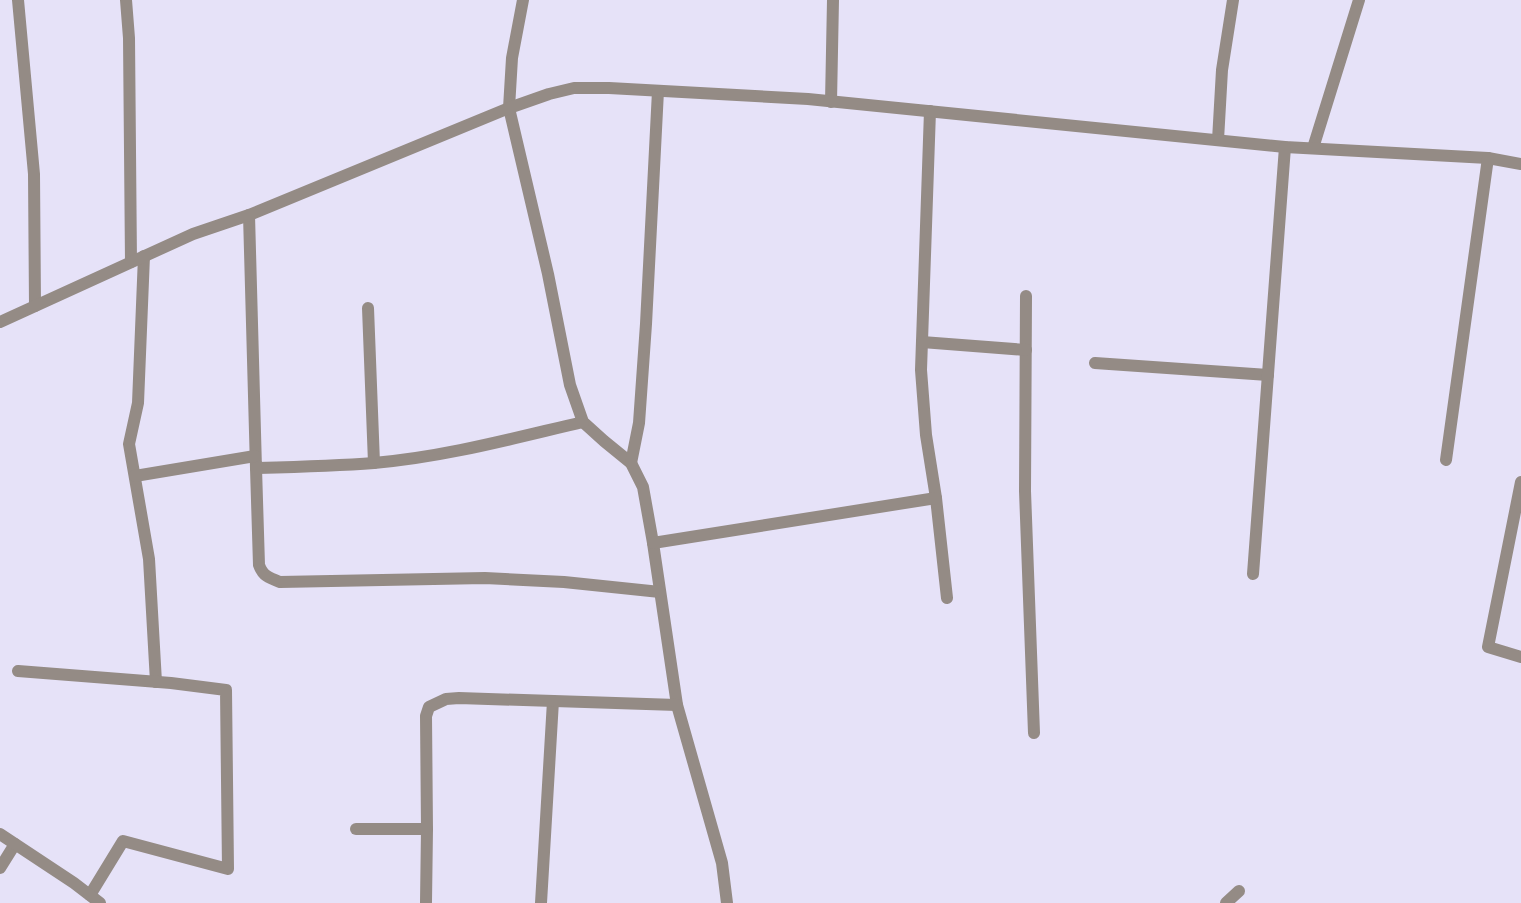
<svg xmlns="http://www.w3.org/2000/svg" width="1521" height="903" font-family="'Roboto Serif',serif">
<rect width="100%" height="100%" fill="#e6e2f8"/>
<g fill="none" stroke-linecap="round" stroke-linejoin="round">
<!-- service -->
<g stroke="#948b85" stroke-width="12">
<path d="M831,102l2,-102"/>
<path d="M1095,363l173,12"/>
<path d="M541,903l12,-202"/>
<path d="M1226,903l13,-12"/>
</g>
<!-- minor -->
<g stroke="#948b85" stroke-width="12">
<path d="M18,0l16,174 1,132"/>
<path d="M126,0l3,38 2,224"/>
<path d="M523,0l-11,58 -3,50 39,166 22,111 13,37 21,19 27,22 12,24 10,56 24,162 45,158 5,40"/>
<path d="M930,111l-9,259 5,65 10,63 11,100"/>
<path d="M1218,140l4,-70 11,-70"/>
<path d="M1313,148l46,-148"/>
<path d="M249,215l7,253c39,-1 79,-2 118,-5 71,-6 140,-25 209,-41"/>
<path d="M144,256l-6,147 -9,41 20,115 7,123"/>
<path d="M1026,296l-1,195 9,242"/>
<path d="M368,308l6,155"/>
<path d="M0,322l193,-88 56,-19 260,-107 40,-14 25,-6h35l199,11 477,48 203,11 33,6"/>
<path d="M922,342l104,8"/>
<path d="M1446,460l42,-302"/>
<path d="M631,463l8,-40 7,-99 12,-233"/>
<path d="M256,468l3,97c4,11 10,13 21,17l205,-4 79,4 96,10"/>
<path d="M135,476l120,-20"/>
<path d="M1521,482l-33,165 33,10"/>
<path d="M653,543l283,-45"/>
<path d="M1253,574l32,-427"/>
<path d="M18,671l153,12 55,7 2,179 -105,-28 -33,54"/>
<path d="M356,829h71"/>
<path d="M0,868l15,-24"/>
<path d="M426,902l1,-73 -1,-113 3,-9 17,-8 13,-1 218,7"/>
</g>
<!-- tertiary -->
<path stroke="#948b85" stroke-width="12" d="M0,834l74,49 26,20"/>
</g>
</svg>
